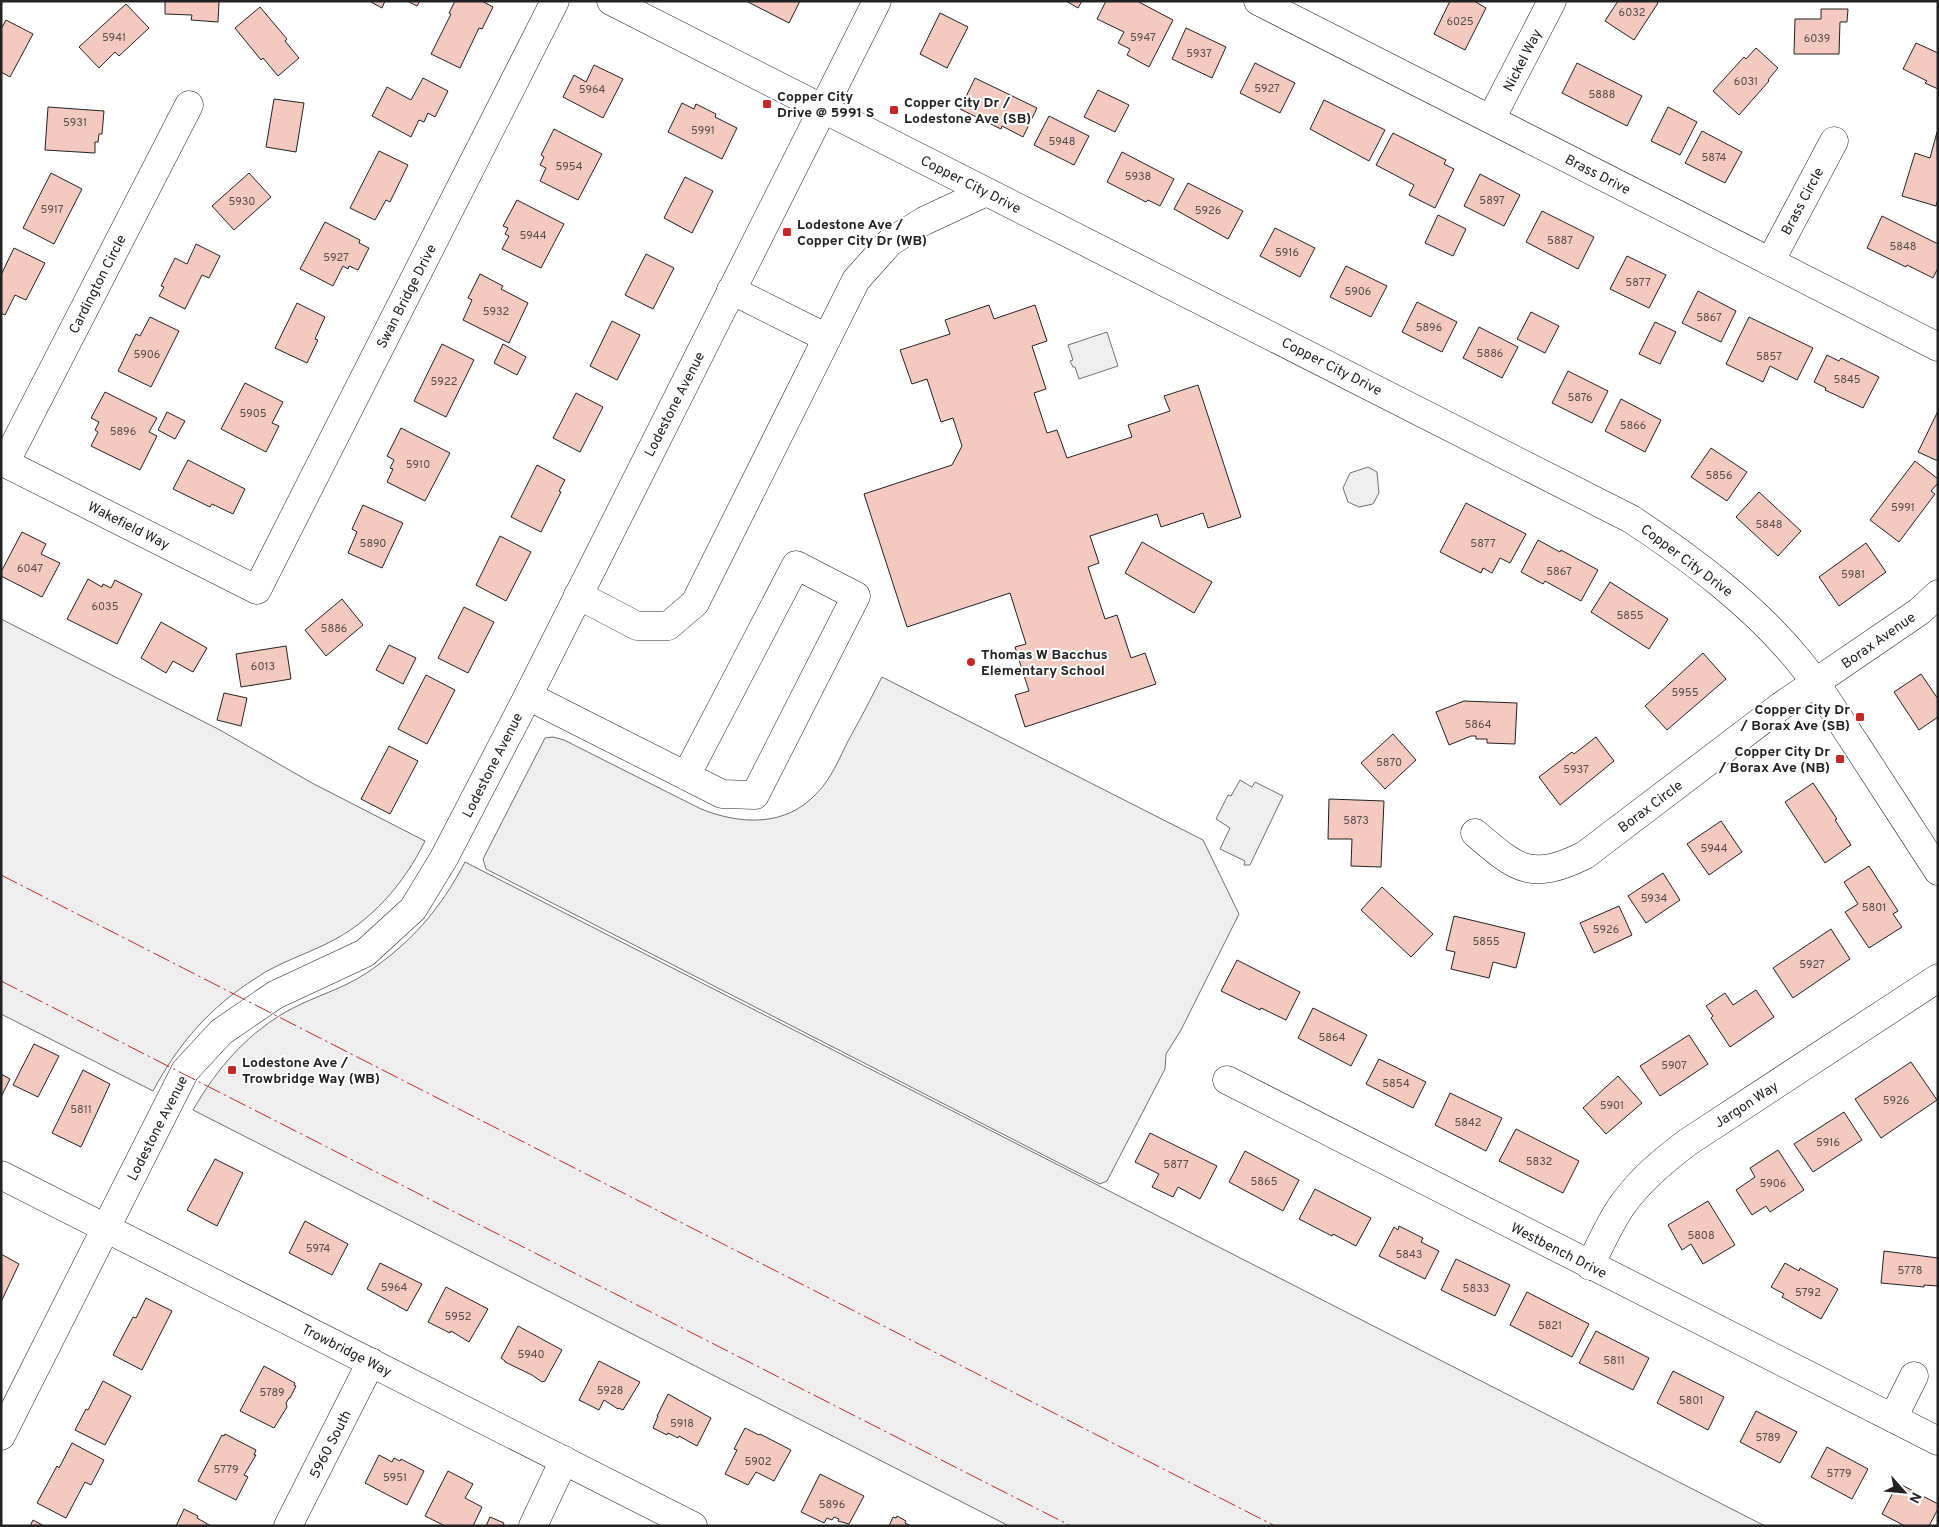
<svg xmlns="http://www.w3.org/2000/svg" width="1939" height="1527" font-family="Overpass,sans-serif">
<rect width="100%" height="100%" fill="#fff"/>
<!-- green -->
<g fill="#eee" stroke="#6f6f6f">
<path d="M1107,332l11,34 -39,13 -4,-12h-2l-3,-6 3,-1 -5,-15z"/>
<path d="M1368,467l9,5 2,21 -6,11 -14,3 -11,-5 -5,-14 7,-15z"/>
<path d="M1,619l219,111 92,53 113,58c-21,43 -54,81 -97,102 -24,12 -50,20 -72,35 -47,30 -77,65 -103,113l-152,-77z"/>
<path d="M882,677l321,163 36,74 -58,116 -15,24 -1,15 -58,112 -7,3 -614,-315 -3,-10 62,-121 8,-1 11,3 137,69c40,16 85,18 116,-16 14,-14 22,-34 31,-52 12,-21 23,-43 34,-64z"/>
<path d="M1240,780l12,7 3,-5 28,14 -33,69h-6l1,-4 -25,-12 10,-21 -14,-9 12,-24 3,1z"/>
<path d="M465,862l1300,664h-756l-816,-416c24,-42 56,-79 100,-102 23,-12 49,-19 72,-34 45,-30 75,-64 100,-112z"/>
</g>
<!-- building -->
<g fill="#f3c9c0" stroke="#222">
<path d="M165,1h54l-1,21 -27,-2 1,-5 -27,-1z"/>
<path d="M369,1h16l-3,7z"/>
<path d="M407,1h13l-3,5z"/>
<path d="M455,1h27l11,6 -11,22 -3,-1 -19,40 -29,-14 20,-40 -2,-1z"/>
<path d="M746,1h54l-11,22z"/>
<path d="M1066,1h16l-4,7z"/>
<path d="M1106,1h31l36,19 -24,47 -22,-12 3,-6 -12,-6 6,-11 -27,-13z"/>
<path d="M1450,1h24l12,7 -21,42 -31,-16z"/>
<path d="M1618,1h38l2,2 -24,37 -29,-19z"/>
<path d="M126,4l23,24 -30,28 -4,-4 -16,16 -20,-21z"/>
<path d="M260,7l27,32 -2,2 14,17 -21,18 -15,-18 -2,2 -26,-32z"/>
<path d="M1821,9h27l-1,13h-7l-1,32h-45l1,-35h26z"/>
<path d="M940,13l28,14 -21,41 -27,-14z"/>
<path d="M6,20l27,14 -23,43 -9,-5v-43z"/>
<path d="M1186,28l40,19 -14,31 -40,-19z"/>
<path d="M1916,43l22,10v36l-13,-6 2,-2 -24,-12z"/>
<path d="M1756,48l22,20 -10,12 1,1 -30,34 -26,-24 31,-34 2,2z"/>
<path d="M1255,63l40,20 -15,30 -40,-20z"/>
<path d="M1577,63l65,33 -15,30 -65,-33z"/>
<path d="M594,65l29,14 -20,39 -40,-21 11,-22 12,7z"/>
<path d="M423,78l25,13 -13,26 -7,-4 -4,9 -5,-2 -8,17 -39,-21 15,-29 24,13z"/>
<path d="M975,78l62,30 -14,29 -21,-11 -1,3 -41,-20z"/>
<path d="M1098,90l31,15 -14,27 -31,-15z"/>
<path d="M274,99l30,4 -8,49 -30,-5z"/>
<path d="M1324,100l61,30 -16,31 -59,-32z"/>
<path d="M682,103l12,6 2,-5 20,10 -1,3 22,11 -15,31 -54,-27z"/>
<path d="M48,107l56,4 -2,23h-3l-1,8h-3v11l-50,-3z"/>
<path d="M1668,107l29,15 -17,33 -29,-14z"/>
<path d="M1049,116l40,20 -15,29 -40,-20z"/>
<path d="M554,129l48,25 -24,46 -38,-19 6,-13 -6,-3 4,-8 -3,-2z"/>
<path d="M1702,131l40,21 -17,31 -40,-20z"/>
<path d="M1937,132l1,67 -2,7 -34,-10 13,-43 15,5z"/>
<path d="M1393,133l53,27 -2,4 10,5 -19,39 -26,-13 5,-10 -38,-20z"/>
<path d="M379,151l29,14 -18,37 -4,-2 -11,20 -25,-12z"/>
<path d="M1122,152l52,27 -14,27 -12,-6 -2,2 -39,-20z"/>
<path d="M51,173l31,16 -28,55 -31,-16z"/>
<path d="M249,173l22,24 -37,33 -22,-24z"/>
<path d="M1480,174l40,21 -16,31 -40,-20z"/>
<path d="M685,177l28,14 -21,42 -28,-15z"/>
<path d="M1188,183l55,28 -15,28 -54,-30z"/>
<path d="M517,200l47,24 -23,44 -39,-19 7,-13 -4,-2 3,-6 -5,-2z"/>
<path d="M1542,211l52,26 -16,32 -52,-27z"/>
<path d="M1438,215l28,14 -13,27 -28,-13z"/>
<path d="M1882,216l56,28v24l-5,10 -26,-13 -1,2 -39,-19z"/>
<path d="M325,222l35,18 -1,3 10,5 -11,22 -9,-4 -1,3 -5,-3 -10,20 -33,-17z"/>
<path d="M1275,228l40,20 -15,29 -40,-21z"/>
<path d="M196,244l24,12 -11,22 -7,-3 -17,34 -26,-13 5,-9 -3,-1 14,-28 12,6z"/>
<path d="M14,248l31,15 -19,37 -11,-5 -10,20 -4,-2v-38z"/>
<path d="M646,254l28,14 -21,41 -28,-14z"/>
<path d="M1627,256l39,19 -17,33 -39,-19z"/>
<path d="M1346,266l41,20 -16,31 -41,-20z"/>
<path d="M480,274l23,12 -2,3 27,14 -19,40 -46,-23 9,-20 -4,-2z"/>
<path d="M1698,291l38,20 -15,31 -39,-19z"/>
<path d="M1417,302l40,20 -15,30 -40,-20z"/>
<path d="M297,303l28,14 -10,22 3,1 -11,23 -32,-15z"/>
<path d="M989,305l5,14 41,-14 12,36 -15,5 14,43 -12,4 13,40 10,-3 10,28 65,-21 -4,-12 42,-14 -6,-15 34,-11 43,132 -33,11 -5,-15 -42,14 -4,-13 -67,22 9,27 -11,4 17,52 12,-4 14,43 14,-5 11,31 -131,43 -10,-32 14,-4 -14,-44 11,-3 -16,-51 -103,34 -43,-133 88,-29 10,-19 -9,-28 -12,4 -14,-43 -15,5 -12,-34 50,-16 -5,-14z"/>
<path d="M1531,312l28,14 -14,27 -28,-14z"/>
<path d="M150,317l29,14 -28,56 -33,-16 18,-37 4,2z"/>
<path d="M1749,317l64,31 -16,32 -27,-14 -7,16 -37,-18z"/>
<path d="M612,321l28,14 -23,45 -27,-14z"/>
<path d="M1655,322l21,10 -16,32 -21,-10z"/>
<path d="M1479,327l39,20 -16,31 -39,-20z"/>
<path d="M442,344l32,16 -28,57 -32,-16z"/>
<path d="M503,344l23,13 -9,18 -23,-12z"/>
<path d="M1827,355l12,6 2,-3 38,19 -16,31 -38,-18 1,-2 -12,-6z"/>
<path d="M1568,371l40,20 -16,32 -40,-20z"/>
<path d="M245,383l38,19 -11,21 7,3 -13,26 -45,-23z"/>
<path d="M105,392l52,26 -8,14 8,4 -17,34 -49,-24 7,-14 -3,-2 4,-8 -8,-4z"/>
<path d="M576,393l27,14 -23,45 -27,-14z"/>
<path d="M1621,399l40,21 -16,32 -40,-21z"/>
<path d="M1938,411v50l-20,-9z"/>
<path d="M167,412l18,9 -10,18 -17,-9z"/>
<path d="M401,428l49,25 -25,48 -38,-19 6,-13 -3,-1 4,-8 -7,-4z"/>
<path d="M1711,448l36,24 -20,29 -36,-24z"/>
<path d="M188,460l57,29 -12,25 -21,-10 -2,3 -37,-18z"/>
<path d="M1915,461l23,18v4l-7,8 4,3 -36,48 -29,-22z"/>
<path d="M537,465l28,15 -6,11 2,1 -20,40 -30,-15z"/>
<path d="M1759,492l42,39 -23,25 -42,-39z"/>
<path d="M1466,503l60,31 -16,29 -10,-5 -8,15 -9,-5 -2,5 -41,-21z"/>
<path d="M363,505l40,18 -21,45 -34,-15 9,-21 -5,-3z"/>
<path d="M22,532l24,12 -5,10 19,9 -18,34 -41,-21v-4z"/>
<path d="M500,536l31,16 -25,49 -30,-16z"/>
<path d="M1538,540l22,12 1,-2 37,20 -17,31 -36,-20 -2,3 -22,-12z"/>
<path d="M1142,542l70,40 -18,31 -69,-40z"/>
<path d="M1866,543l20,29 -47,34 -20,-29z"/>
<path d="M88,579l14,8 1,-3 8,4 4,-8 27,14 -25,50 -50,-25z"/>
<path d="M1610,582l58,37 -19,30 -58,-37z"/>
<path d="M342,599l21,26 -37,31 -21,-26z"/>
<path d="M464,607l30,15 -26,51 -30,-15z"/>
<path d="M161,622l46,26 -14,24 -20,-11 -7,12 -25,-15z"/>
<path d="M389,645l27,13 -13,26 -27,-14z"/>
<path d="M286,646l5,33 -50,8 -5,-33z"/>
<path d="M1703,653l23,26 -59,51 -22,-24z"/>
<path d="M1921,674l17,25v18l-19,13 -25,-38z"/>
<path d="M426,675l29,15 -28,54 -29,-15z"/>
<path d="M224,693l23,5 -6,28 -24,-6z"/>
<path d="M1464,701l53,2 -2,41 -28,-1v-4h-11v-3h-5l-22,9 -13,-33z"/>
<path d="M1393,734l23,26 -31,29 -24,-26z"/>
<path d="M1596,737l18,24 -54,44 -21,-28 33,-25 2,2z"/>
<path d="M389,746l29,15 -28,53 -29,-15z"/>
<path d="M1813,783l24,36 -2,1 16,25 -26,18 -40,-61z"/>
<path d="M1329,799l55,2 -3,66 -30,-1 1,-27h-24z"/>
<path d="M1721,821l21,31 -33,23 -22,-31z"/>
<path d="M1869,866l29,45 -5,3 9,13 -33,21 -24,-36 13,-8 -14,-22z"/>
<path d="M1663,873l17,27 -34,23 -18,-27z"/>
<path d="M1382,887l51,47 -22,23 -50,-47z"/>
<path d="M1619,906l13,29 -38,18 -14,-30z"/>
<path d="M1454,916l71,17 -9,35 -23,-6 -4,16 -38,-9 4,-17 -9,-2z"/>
<path d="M1831,929l19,30 -57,39 -20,-30z"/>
<path d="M1237,960l63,32 -14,28 -25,-12 -1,2 -39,-19z"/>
<path d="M1756,990l18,27 -44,30 -19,-29 2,-2 -7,-10 19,-13 8,12z"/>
<path d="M1313,1008l54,27 -16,31 -53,-28z"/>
<path d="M1689,1035l19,29 -48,32 -20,-30z"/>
<path d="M34,1044l25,12 -21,41 -25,-12z"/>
<path d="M1379,1059l47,23 -13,26 -47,-24z"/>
<path d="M1911,1062l26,38 -56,38 -26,-39z"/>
<path d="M83,1070l27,14 -29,63 -29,-14z"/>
<path d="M1,1074l9,5 -9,18z"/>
<path d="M1618,1076l24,27 -36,31 -23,-26z"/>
<path d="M1450,1093l52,25 -16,33 -51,-26z"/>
<path d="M1844,1112l18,28 -49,32 -19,-28z"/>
<path d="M1516,1129l63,32 -16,32 -64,-32z"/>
<path d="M1150,1133l67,33 -17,33 -22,-12 -5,10 -21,-10 7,-13 -24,-12z"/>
<path d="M1778,1150l26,40 -34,22 -4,-6 -14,9 -16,-25 19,-13 -5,-9z"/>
<path d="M1245,1151l54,29 -16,31 -54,-29z"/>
<path d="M215,1159l28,14 -26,53 -30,-16z"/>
<path d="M1315,1189l56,29 -15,28 -23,-12 -1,2 -33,-17z"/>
<path d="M1708,1201l27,44 -32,19 -12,-20 -9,6 -14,-25z"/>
<path d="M305,1221l43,23 -16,31 -43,-22z"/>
<path d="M1399,1226l24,12 -2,4 18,9 -14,28 -46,-23 15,-29 4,3z"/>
<path d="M1884,1251l54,7v28l-14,-1v2l-43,-4z"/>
<path d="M1,1254l18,10 -18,38z"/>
<path d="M1456,1259l54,26 -15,31 -54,-26z"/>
<path d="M380,1263l42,21 -15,27 -40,-22z"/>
<path d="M1785,1263l14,8 1,-3 38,21 -17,30 -39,-22 2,-3 -13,-7z"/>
<path d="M446,1287l42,22 -19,33 -18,-11 -1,2 -22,-11z"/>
<path d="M1527,1292l62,32 -17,33 -62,-32z"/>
<path d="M146,1298l26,13 -30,59 -29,-15 20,-38 3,1z"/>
<path d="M518,1326l44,24 -17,31 -3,1 -10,-7 -27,-13v-1l-4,-3z"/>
<path d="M1596,1331l53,27 -16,32 -54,-27z"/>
<path d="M599,1361l41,21 -17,28 -4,-2 -1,1 -14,-9 -5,10 -20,-10z"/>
<path d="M264,1366l31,17 -1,2 2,1 -6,12h-1l-3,5 1,4 -13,21 -34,-17z"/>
<path d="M1673,1371l51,26 -16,33 -51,-27z"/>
<path d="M103,1381l28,15 -26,49 -30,-15 11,-21 2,1z"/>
<path d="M668,1394l43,24 -14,28 -18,-10 -1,2 -10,-5 -1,2 -14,-7 5,-12h-1z"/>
<path d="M1756,1411l41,21 -17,31 -40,-21z"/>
<path d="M745,1428l14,7 1,-1 31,16 -17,31 -18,-9 -8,13 -23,-11 12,-24 -3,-1z"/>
<path d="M225,1434l31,16 -2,5h2l-12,20 4,2 -12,23 -38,-19 24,-46 2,1z"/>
<path d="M72,1443l32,17 -13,25 -6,-3 -19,36 -29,-15 20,-37 2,2z"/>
<path d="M1827,1447l41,22 -16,30 -41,-22z"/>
<path d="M379,1455l13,7 2,-4 6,3 1,-2 23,12 -17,34 -42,-22z"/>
<path d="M448,1471l25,13 -8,14 17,9 -9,19h-28l-20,-10z"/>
<path d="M820,1474l44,22 -15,28 -11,-3 1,-2 -5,-2 -2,3 -5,-2 -3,5 -23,-11z"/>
<path d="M1898,1483l40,21v5l-9,17h-24l-23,-12z"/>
<path d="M184,1509l14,7 -1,2 14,8h-35z"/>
<path d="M897,1516l9,5 -1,2 6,3h-22l4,-9 3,1z"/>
<path d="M490,1517l14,6 -1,3h-17z"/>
<path d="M33,1520l11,6h-14z"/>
</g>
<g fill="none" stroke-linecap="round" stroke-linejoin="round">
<!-- minor casing -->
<g stroke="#222" stroke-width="29">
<g id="minor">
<path d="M611,1l1020,518c62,41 121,85 168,142 22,27 39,57 58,85 27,42 54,83 81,125"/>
<path d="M1258,1l680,346"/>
<path d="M1491,119l61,-118"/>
<path d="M1770,262l64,-121"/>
<path d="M731,290l96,48"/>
<path d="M1,461l256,129 298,-589"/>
<path d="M5,463l184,-358"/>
<path d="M578,595l59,31h31l27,-23 161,-323 34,-38 34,-21 62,-29"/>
<path d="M528,696l194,98 33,1 101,-199 -60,-31 -110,211"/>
<path d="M1475,833c42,36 56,49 110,22l196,-149 139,-95 18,-17"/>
<path d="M1227,1080l711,361"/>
<path d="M1,1175l692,351"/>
<path d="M1590,1266c10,-21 20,-44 33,-62 18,-25 41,-44 65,-62l250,-164"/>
<path d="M1893,1418l21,-42"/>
<path d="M1,1436l184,-365 36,-39 54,-37 90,-42 48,-44 31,-51 84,-162 349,-695"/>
<path d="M288,1526l83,-164"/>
<path d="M533,1526l31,-66"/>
</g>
</g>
<!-- minor -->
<use href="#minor" stroke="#fff" stroke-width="28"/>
<!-- power -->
<g stroke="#c62828" stroke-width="1" stroke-dasharray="18 4 2.5 4" stroke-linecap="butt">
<path d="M1,875l1274,651"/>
<path d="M1,981l1070,545"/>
</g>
</g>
<!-- markers -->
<g fill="#c62828" stroke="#fff" stroke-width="2">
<rect x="762" y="99" width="10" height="10" rx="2.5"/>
<rect x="889" y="105" width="10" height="10" rx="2.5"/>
<rect x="782" y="227" width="10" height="10" rx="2.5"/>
<circle cx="971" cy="662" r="5"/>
<rect x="1855" y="712" width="10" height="10" rx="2.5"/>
<rect x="1835" y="754" width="10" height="10" rx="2.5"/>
<rect x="227" y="1065" width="10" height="10" rx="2.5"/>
</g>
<g text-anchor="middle" stroke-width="4" stroke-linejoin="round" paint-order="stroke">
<!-- number labels -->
<g font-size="11" fill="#564c4a">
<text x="1632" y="16">6032</text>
<text x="1460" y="25">6025</text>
<text x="114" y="41">5941</text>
<text x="1143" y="41">5947</text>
<text x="1817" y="42">6039</text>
<text x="1199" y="57">5937</text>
<text x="1746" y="85">6031</text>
<text x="1267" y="92">5927</text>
<text x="592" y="93">5964</text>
<text x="1602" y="98">5888</text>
<text x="75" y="126">5931</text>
<text x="703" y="134">5991</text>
<text x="1062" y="145">5948</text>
<text x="1714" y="161">5874</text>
<text x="569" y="170">5954</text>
<text x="1138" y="180">5938</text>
<text x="1492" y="204">5897</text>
<text x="242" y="205">5930</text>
<text x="52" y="213">5917</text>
<text x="1208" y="214">5926</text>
<text x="533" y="239">5944</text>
<text x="1560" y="244">5887</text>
<text x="1903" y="250">5848</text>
<text x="1287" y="256">5916</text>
<text x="336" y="261">5927</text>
<text x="1638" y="286">5877</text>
<text x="1358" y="295">5906</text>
<text x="496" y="315">5932</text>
<text x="1709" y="321">5867</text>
<text x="1429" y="331">5896</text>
<text x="1490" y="357">5886</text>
<text x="147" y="358">5906</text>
<text x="1769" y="360">5857</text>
<text x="1847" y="383">5845</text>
<text x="444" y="385">5922</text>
<text x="1580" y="401">5876</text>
<text x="253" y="417">5905</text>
<text x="1633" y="429">5866</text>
<text x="123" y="435">5896</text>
<text x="418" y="468">5910</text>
<text x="1719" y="479">5856</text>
<text x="1903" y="511">5991</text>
<text x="1769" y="528">5848</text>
<text x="373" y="547">5890</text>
<text x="1483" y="547">5877</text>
<text x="30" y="572">6047</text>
<text x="1559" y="575">5867</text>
<text x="1853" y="578">5981</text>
<text x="105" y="610">6035</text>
<text x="1630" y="619">5855</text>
<text x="334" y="632">5886</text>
<text x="263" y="670">6013</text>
<text x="1685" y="696">5955</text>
<text x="1478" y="728">5864</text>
<text x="1389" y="766">5870</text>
<text x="1576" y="773">5937</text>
<text x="1356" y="824">5873</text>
<text x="1714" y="852">5944</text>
<text x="1654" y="902">5934</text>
<text x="1874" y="911">5801</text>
<text x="1606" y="933">5926</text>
<text x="1486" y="945">5855</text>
<text x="1812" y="968">5927</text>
<text x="1332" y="1041">5864</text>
<text x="1674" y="1069">5907</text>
<text x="1396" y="1087">5854</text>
<text x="1896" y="1104">5926</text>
<text x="1612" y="1109">5901</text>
<text x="81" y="1113">5811</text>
<text x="1468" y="1126">5842</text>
<text x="1828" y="1146">5916</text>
<text x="1539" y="1165">5832</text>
<text x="1176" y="1168">5877</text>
<text x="1264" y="1185">5865</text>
<text x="1773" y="1187">5906</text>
<text x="1701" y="1239">5808</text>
<text x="318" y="1252">5974</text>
<text x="1409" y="1258">5843</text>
<text x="1910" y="1274">5778</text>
<text x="394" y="1291">5964</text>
<text x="1476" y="1292">5833</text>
<text x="1808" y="1296">5792</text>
<text x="458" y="1320">5952</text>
<text x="1550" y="1329">5821</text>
<text x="531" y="1358">5940</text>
<text x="1614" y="1364">5811</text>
<text x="610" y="1394">5928</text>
<text x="272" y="1396">5789</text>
<text x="1691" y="1404">5801</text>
<text x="682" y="1427">5918</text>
<text x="1768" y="1441">5789</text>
<text x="758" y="1465">5902</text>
<text x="226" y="1473">5779</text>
<text x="1839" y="1477">5779</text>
<text x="395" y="1481">5951</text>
<text x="832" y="1508">5896</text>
</g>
<!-- street labels -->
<g font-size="14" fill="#222" stroke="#fff">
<text transform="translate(1522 60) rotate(-63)" y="5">Nickel Way</text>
<text transform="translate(1598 174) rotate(27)" y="5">Brass Drive</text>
<text transform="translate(971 184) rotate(27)" y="5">Copper City Drive</text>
<text transform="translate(1802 201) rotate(-62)" y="5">Brass Circle</text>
<text transform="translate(97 284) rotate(-63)" y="5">Cardington Circle</text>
<text transform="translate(406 296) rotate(-63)" y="5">Swan Bridge Drive</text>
<text transform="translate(1332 366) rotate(27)" y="5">Copper City Drive</text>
<text transform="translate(674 404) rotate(-63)" y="5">Lodestone Avenue</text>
<text transform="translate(129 525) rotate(27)" y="5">Wakefield Way</text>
<text transform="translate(1687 560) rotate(37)" y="5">Copper City Drive</text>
<text transform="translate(1878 640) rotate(-35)" y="5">Borax Avenue</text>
<text transform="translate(492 765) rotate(-63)" y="5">Lodestone Avenue</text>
<text transform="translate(1650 806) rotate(-37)" y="5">Borax Circle</text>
<text transform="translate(1746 1104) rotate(-33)" y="5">Jargon Way</text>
<text transform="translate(157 1128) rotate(-63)" y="5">Lodestone Avenue</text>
<text transform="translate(1559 1250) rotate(27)" y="5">Westbench Drive</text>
<text transform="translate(347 1350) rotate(27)" y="5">Trowbridge Way</text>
<text transform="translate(330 1444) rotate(-63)" y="5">5960 South</text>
</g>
<!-- poi labels -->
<g font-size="14" font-weight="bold" fill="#222" stroke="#fff" text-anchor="start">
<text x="777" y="101">Copper City<tspan x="777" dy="16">Drive @ 5991 S</tspan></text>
<text x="904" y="107">Copper City Dr /<tspan x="904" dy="16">Lodestone Ave (SB)</tspan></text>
<text x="797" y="229">Lodestone Ave /<tspan x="797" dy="16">Copper City Dr (WB)</tspan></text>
<text x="981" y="659">Thomas W Bacchus<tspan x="981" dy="16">Elementary School</tspan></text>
<text x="1850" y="714" text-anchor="end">Copper City Dr<tspan x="1850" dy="16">/ Borax Ave (SB)</tspan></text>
<text x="1830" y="756" text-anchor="end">Copper City Dr<tspan x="1830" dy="16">/ Borax Ave (NB)</tspan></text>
<text x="242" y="1067">Lodestone Ave /<tspan x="242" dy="16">Trowbridge Way (WB)</tspan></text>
</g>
</g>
<!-- border -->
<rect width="1939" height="1527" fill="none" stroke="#222222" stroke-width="5"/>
<!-- north arrow -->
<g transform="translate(1904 1492) rotate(117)" stroke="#ffffff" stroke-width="4" paint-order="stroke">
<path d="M0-4L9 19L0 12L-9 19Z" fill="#222222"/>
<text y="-8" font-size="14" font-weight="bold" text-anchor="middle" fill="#222222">N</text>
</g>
</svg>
